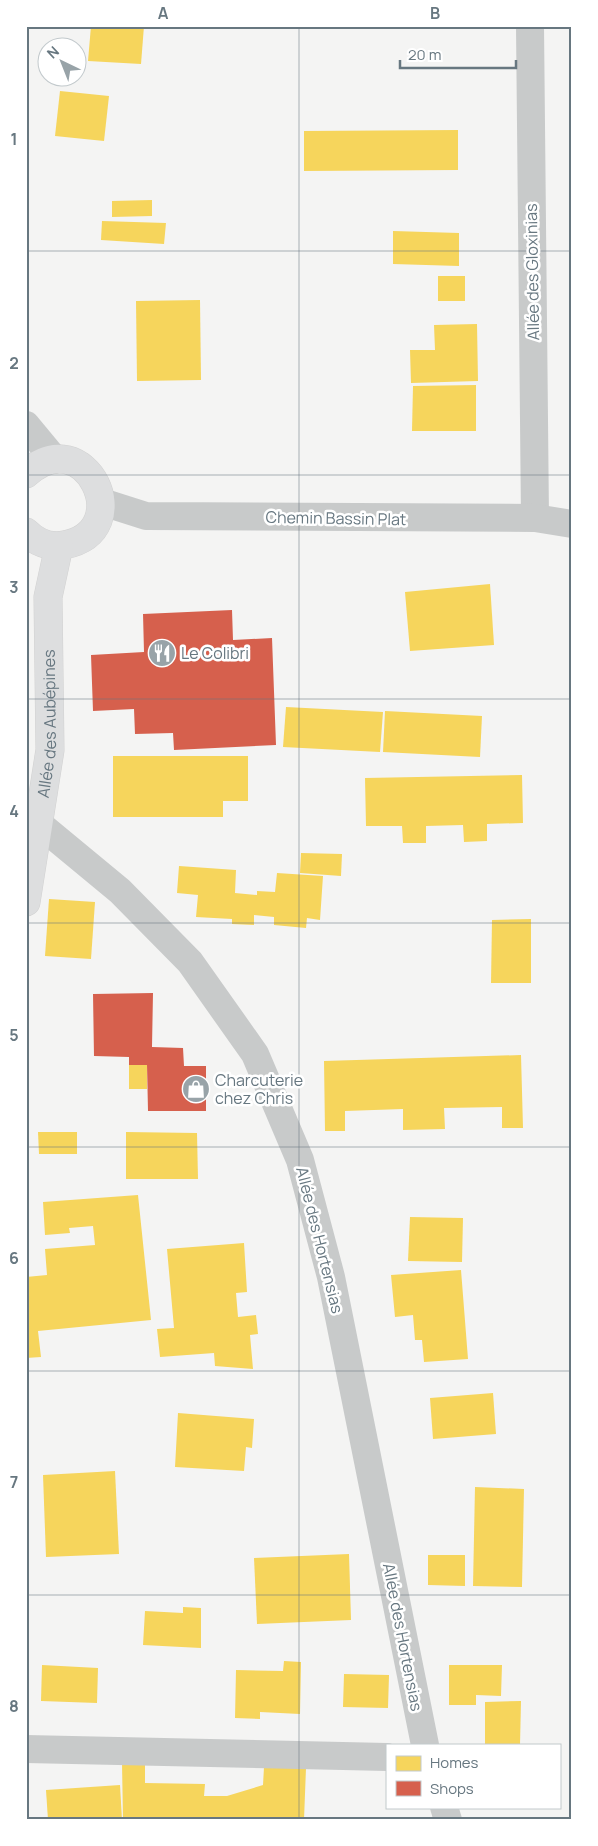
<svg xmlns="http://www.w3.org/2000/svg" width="598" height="1846" font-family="Manrope,sans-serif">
<rect width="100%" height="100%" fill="#f4f4f3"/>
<!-- homes -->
<g fill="#f6d55c">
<path d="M91,26h53l-3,38 -53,-3z"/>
<path d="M60,91l49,5 -5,45 -49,-5z"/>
<path d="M458,130v40l-154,1v-40z"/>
<path d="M152,200v16l-40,1v-16z"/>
<path d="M102,221l64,2 -2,21 -63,-4z"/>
<path d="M393,231l66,2v33l-66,-2z"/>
<rect x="438" y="276" width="27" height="25"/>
<path d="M200,300l1,80 -64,1 -1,-80z"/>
<path d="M477,324l1,57 -67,2 -1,-33h25l-1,-25z"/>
<path d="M476,385v46h-64l1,-45z"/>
<path d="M490,584l4,61 -84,6 -5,-59z"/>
<path d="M286,707l97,5 -3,40 -97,-5z"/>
<path d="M385,711l97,5 -2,41 -97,-5z"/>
<path d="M113,756h135v45h-25v16h-110z"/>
<path d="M522,775l1,48 -36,1v17l-23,1 -1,-17 -37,1v17h-23l-1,-17h-36l-1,-48z"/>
<path d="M301,853l41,1 -1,22 -41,-3z"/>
<path d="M179,866l57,4 -1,23 22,2v-4l18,1 2,-19 46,3 -3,44 -13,-2 -1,10 -32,-3v-8l-20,-2v10l-22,-1v-5l-36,-2 2,-22 -21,-2z"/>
<path d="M49,899l46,3 -4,57 -46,-3z"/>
<path d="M531,919v64h-40l1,-63z"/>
<path d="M521,1055l2,73h-21v-21l-58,1 1,21 -42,1v-21l-58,2v20h-20l-1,-70z"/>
<rect x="129" y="1065" width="18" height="24"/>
<path d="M38,1132h39v22h-38z"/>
<path d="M126,1132l71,1 1,46h-72z"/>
<path d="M138,1195l13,125 -113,11 3,26 -15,1v-81l21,-2 -2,-26 50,-4 -2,-19 -24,2 1,5 -25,2 -2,-33z"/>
<path d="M410,1217l53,1 -1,44 -54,-1z"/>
<path d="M244,1243l3,49 -11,1 2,24 18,-2 2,19 -8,1 3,34 -38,-3 -1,-13 -54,4 -3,-28 17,-1 -7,-79z"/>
<path d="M461,1270l7,89 -44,3 -2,-22h-7l-2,-25 -18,2 -4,-42z"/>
<path d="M493,1393l3,41 -63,5 -3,-41z"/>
<path d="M178,1413l76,6 -2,29 -6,-1 -2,24 -69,-4z"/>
<path d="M115,1471l4,83 -73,3 -3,-82z"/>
<path d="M475,1487l49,2 -2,98 -49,-1z"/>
<path d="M349,1554l2,66 -94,4 -3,-66z"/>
<path d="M428,1555h37v31l-37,-1z"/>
<path d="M183,1607l18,1v40l-58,-3 2,-34 38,2z"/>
<path d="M284,1661l17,1 -1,52 -40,-2v7l-25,-1 1,-48 47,1z"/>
<path d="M42,1665l56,3 -1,35 -56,-2z"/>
<path d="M449,1665h53l-1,31 -25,-1v10h-27z"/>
<path d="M344,1674l45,1 -1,33 -45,-1z"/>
<path d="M521,1701l-1,44h-35v-43z"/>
<path d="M122,1763h23v20l60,1 -1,12h23l36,-11 1,-18 42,1 -2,52h-181z"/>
<path d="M120,1785l2,35h-74l-2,-30z"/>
</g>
<!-- shops -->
<g fill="#d6604d">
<path d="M232,610l1,30 39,-2 4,107 -102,5 -1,-17 -38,1 -1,-25 -41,2 -2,-56 53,-3 -1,-38z"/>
<path d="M153,993l-1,54 31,1 1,18h22v45h-58l-1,-46h-18v-8l-35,-1 -1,-62z"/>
</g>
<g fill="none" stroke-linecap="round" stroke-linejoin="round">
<!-- secondary casing -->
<g stroke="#d1d1d1" stroke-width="29">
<g id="secondary">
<path d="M26,474c59,-55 113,57 38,71 -14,3 -28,-3 -38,-13"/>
<path id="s1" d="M26,902l24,-152 -2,-153 11,-51"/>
</g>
</g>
<!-- street -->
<g stroke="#c8caca" stroke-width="28">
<path d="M530,26l5,492"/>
<path d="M26,425l29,35"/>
<path d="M102,502l44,14 389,2 37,6"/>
<path d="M39,824l81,67 70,71 65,92 45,106 31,117 94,468"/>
<path d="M26,1749l361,8"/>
<path d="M444,1807l4,13"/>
</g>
<!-- secondary -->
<use href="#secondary" stroke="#dddedf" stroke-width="28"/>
</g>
<!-- grid -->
<path fill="none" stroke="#677780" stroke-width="1" stroke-opacity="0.55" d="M299,26v1794M26,251h546M26,475h546M26,699h546M26,923h546M26,1147h546M26,1371h546M26,1595h546"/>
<!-- icons -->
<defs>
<g id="restaurant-disc" transform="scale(1.4375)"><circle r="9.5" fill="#98a3a8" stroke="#fff"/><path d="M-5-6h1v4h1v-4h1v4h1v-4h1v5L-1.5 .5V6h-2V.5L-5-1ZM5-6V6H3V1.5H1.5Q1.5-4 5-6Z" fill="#fff"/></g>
<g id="shop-disc" transform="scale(1.4375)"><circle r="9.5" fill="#98a3a8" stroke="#fff"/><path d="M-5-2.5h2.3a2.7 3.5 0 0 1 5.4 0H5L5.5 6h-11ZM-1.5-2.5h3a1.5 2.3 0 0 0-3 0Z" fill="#fff"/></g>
</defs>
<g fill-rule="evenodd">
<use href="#restaurant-disc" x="162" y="653"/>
<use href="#shop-disc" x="196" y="1089"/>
</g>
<g text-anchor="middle" stroke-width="5" stroke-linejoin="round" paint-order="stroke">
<!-- street labels -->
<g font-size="16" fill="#677780" stroke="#fff">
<text transform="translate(532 272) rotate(-91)" y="6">Allée des Gloxinias</text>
<text transform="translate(336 518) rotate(1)" y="6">Chemin Bassin Plat</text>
<text dy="6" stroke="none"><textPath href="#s1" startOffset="180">Allée des Aubépines</textPath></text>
<text transform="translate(320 1240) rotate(76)" y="6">Allée des Hortensias</text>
<text transform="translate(403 1637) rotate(79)" y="6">Allée des Hortensias</text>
</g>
<!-- poi labels -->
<g font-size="16" fill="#677780" stroke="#fff" text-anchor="start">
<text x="181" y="659">Le Colibri</text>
<text x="215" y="1086">Charcuterie<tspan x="215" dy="18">chez Chris</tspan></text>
</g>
</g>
<!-- border -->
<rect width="598" height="1846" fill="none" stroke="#ffffff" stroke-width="55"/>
<!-- legend -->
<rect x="386" y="1744" width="175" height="65" fill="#ffffff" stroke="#c2c9cc"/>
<rect x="396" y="1756" width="25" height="15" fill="#f6d55c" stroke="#c2c9cc"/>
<text x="430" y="1768" font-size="15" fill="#677780">Homes</text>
<rect x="396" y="1781" width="25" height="15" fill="#d6604d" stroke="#c2c9cc"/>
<text x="430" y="1794" font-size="15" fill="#677780">Shops</text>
<!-- north arrow -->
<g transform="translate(62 62) rotate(317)"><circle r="24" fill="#ffffff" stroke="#c2c9cc"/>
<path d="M0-4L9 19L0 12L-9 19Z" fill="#98a3a8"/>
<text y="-8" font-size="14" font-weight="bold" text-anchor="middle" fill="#677780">N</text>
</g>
<!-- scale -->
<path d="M400 60v8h116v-8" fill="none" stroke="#677780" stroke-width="2.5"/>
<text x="408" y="60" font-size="15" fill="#677780" stroke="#ffffff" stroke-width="4" paint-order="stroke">20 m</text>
<rect x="28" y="28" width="542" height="1790" fill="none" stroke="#677780" stroke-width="2"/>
<g font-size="16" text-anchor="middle" font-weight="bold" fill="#677780">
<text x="163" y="19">A</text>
<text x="435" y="19">B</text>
<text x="14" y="145">1</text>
<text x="14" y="369">2</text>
<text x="14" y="593">3</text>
<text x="14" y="817">4</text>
<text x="14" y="1041">5</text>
<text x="14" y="1264">6</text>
<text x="14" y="1488">7</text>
<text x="14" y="1712">8</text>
</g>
</svg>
